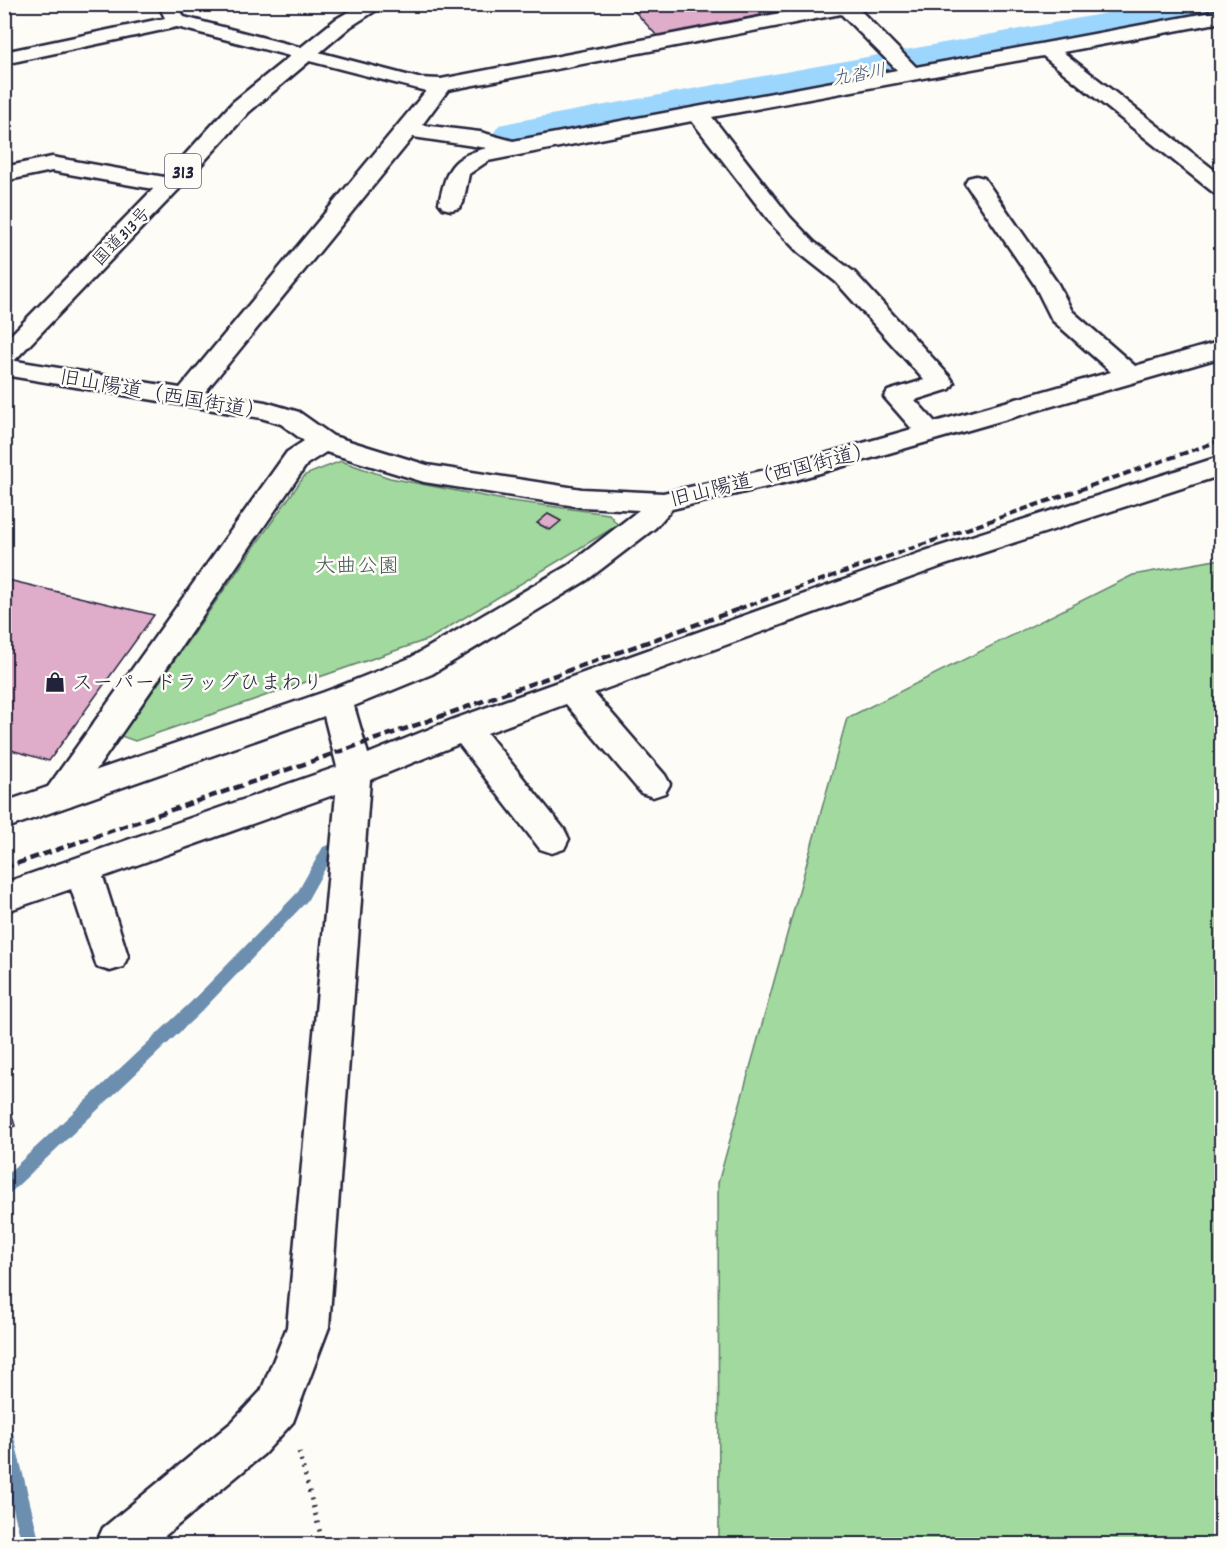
<svg xmlns="http://www.w3.org/2000/svg" width="1226" height="1549" font-family="Dekko,'Klee One',sans-serif">
<rect width="100%" height="100%" fill="#fdfcf7"/>
<filter id="ink" filterUnits="userSpaceOnUse"><feTurbulence type="fractalNoise" baseFrequency=".0167" numOctaves="2"/><feDisplacementMap in="SourceGraphic" scale="12" xChannelSelector="R" yChannelSelector="G"/><feConvolveMatrix kernelMatrix="1 2 1 2 8 2 1 2 1" color-interpolation-filters="sRGB"/></filter>
<g filter="url(#ink)">
<!-- green -->
<g fill="#a1d99e" stroke="#627e6c" stroke-width="1.5">
<path d="M341,461l49,17 114,22 105,14 9,11 -189,114 -294,102 -14,-5 184,-261z"/>
<path d="M1221,559v985h-502l-1,-361 129,-465 286,-143z"/>
</g>
<g fill="none" stroke-linecap="round" stroke-linejoin="round">
<!-- stream -->
<g fill="#6c8eaf" fill-rule="evenodd">
<path d="M328,845l5,2 2,4 -28,50 -106,111 -191,181 -6,2v-18l187,-175 106,-109 26,-46z"/>
<path d="M4,1424l6,3 3,6 27,111h-18l-18,-71z"/>
</g>
<!-- river -->
<path fill="#9dd6fd" fill-rule="evenodd" d="M1156,4h65l1,13 -4,4 -17,5 -683,127 -19,-4 -8,-12 8,-12 19,-4z"/>
</g>
<!-- building -->
<g fill="#dfacca" stroke="#22223b" stroke-width="1.5">
<path d="M628,4h180v1l-150,32z"/>
<path d="M548,514l13,7 -11,9 -13,-7z"/>
<path d="M4,579l150,36 -105,146 -45,-13z"/>
<path d="M4,1087l11,39 -11,4z"/>
</g>
<g fill="none" stroke-linecap="round" stroke-linejoin="round">
<!-- street casing -->
<g stroke="#22223b" stroke-width="5">
<g id="street">
<path d="M158,4h19l7,13 234,61 23,1 386,-75h27l62,63 306,-57v12l-159,30 159,124v19l-8,-2 -171,-137 -331,61 78,100 24,25 40,30 96,105 4,6 -4,6 -35,11 20,22 176,-50 -59,-52 -18,-36 -69,-101 3,-5 8,-2 8,2 74,106 14,27 63,55 87,-25v16l-430,124 -120,28 -17,19 -68,52 -155,94 -78,32 14,48 86,-35 471,-168 297,-95v19l-277,90 -351,128 71,82 5,9 -5,9 -12,4 -12,-4 -75,-89 -79,29 77,96 5,10 -5,10 -12,4 -12,-4 -81,-105 -89,36 -41,547 -36,95 -29,32 -109,90h-59l7,-16 129,-106 29,-31 26,-64 49,-533 -233,83 25,79 -5,11 -13,4 -13,-4 -26,-78 -67,23v-29l333,-116 -17,-67 5,-8 85,-34 157,-92 72,-56 -57,-3 -158,-25 -98,-30 -19,12 -235,341 -12,4 -12,-4 -5,-9 5,-9 239,-335 17,-11 -23,-17 -20,-6 -257,-43v-16l176,29 246,-297 -249,-64 -173,37v-12l161,-34zM841,14l56,56 -384,71 -33,-9 -58,-7 26,-35zM692,121l82,106 24,25 38,30 88,98 -36,11 -4,6 28,32 -133,38 -116,26 -81,-4 -155,-24 -94,-29 -34,-24 -34,-10 -60,-10 208,-255 74,11c-37,9 -40,21 -48,55l4,5 8,2 8,-2 4,-5 6,-29 19,-13z"/>
<path d="M52,157l118,21 8,2 3,5 -3,5 -8,2 -118,-21 -48,10v-14z"/>
</g>
</g>
<!-- secondary casing -->
<g stroke="#22223b" stroke-width="5">
<path id="secondary" d="M336,688l11,4 5,8 -5,8 -343,121v-27z"/>
</g>
<!-- highway casing -->
<g stroke="#22223b" stroke-width="5">
<path id="highway" d="M362,4h24l-36,23 -101,85 -71,78 -165,172 -9,3v-23l158,-162 71,-78 103,-83z"/>
</g>
<!-- path -->
<path stroke="#22223b" stroke-width="4.5" stroke-dasharray="2 6" stroke-linecap="butt" d="M299,1452l24,92"/>
<!-- street -->
<use href="#street" fill="#fdfcf7" fill-rule="evenodd"/>
<!-- secondary -->
<use href="#secondary" fill="#fdfcf7" fill-rule="evenodd"/>
<!-- highway -->
<use href="#highway" fill="#fdfcf7" fill-rule="evenodd"/>
<!-- rail-far1 -->
<path stroke="#22223b" stroke-width="4" stroke-dasharray="8 4" stroke-linecap="butt" d="M738,609l484,-169"/>
<!-- rail -->
<path stroke="#22223b" stroke-width="4.5" stroke-dasharray="9 4.5" stroke-linecap="butt" d="M4,868l421,-146 317,-114"/>
</g>
</g>
<!-- icons -->
<defs>
<g id="shop-bare" transform="scale(1.62)"><path d="M-5-2.5h2.3a2.7 3.5 0 0 1 5.4 0H5L5.5 6h-11ZM-1.5-2.5h3a1.5 2.3 0 0 0-3 0Z" fill="#22223b" stroke="#fdfcf7" stroke-width="2.5" paint-order="stroke"/></g>
</defs>
<g fill-rule="evenodd">
<use href="#shop-bare" x="55" y="682"/>
</g>
<g text-anchor="middle" stroke-width="5" stroke-linejoin="round" paint-order="stroke">
<!-- far-water labels -->
<g font-size="18" font-style="italic" fill="#475875" stroke="#fdfcf7">
<text transform="translate(859 74) rotate(-10)" y="6">九沓川</text>
</g>
<!-- far-street labels -->
<g font-size="18" fill="#22223b" stroke="#fdfcf7">
<text transform="translate(121 236) rotate(-46)" y="6">国道313号</text>
</g>
<!-- shield labels -->
<rect fill="#fdfcf7" stroke="#646373" stroke-width="1.5" x="165" y="154" width="36" height="34" rx="4.5"/>
<g font-size="20" font-weight="bold" fill="#22223b">
<text x="183" y="178">313</text>
</g>
<!-- street labels -->
<g font-size="21" fill="#22223b" stroke="#fdfcf7">
<text transform="translate(163 394) rotate(10)" y="7">旧山陽道（西国街道）</text>
<text transform="translate(772 474) rotate(-14)" y="7">旧山陽道（西国街道）</text>
</g>
<!-- park labels -->
<g font-size="21" fill="#485959" stroke="#fdfcf7">
<text x="357" y="572">大曲公園</text>
</g>
<!-- poi labels -->
<g font-size="21" fill="#22223b" stroke="#fdfcf7" text-anchor="start">
<text x="72" y="689">スーパードラッグひまわり</text>
</g>
</g>
<!-- margin -->
<rect width="1226" height="1549" fill="none" stroke="#fdfcf7" stroke-width="24"/>
<rect x="12" y="12" width="1202" height="1525" fill="none" stroke="#22223b" stroke-width="2" filter="url(#ink)"/>
</svg>
